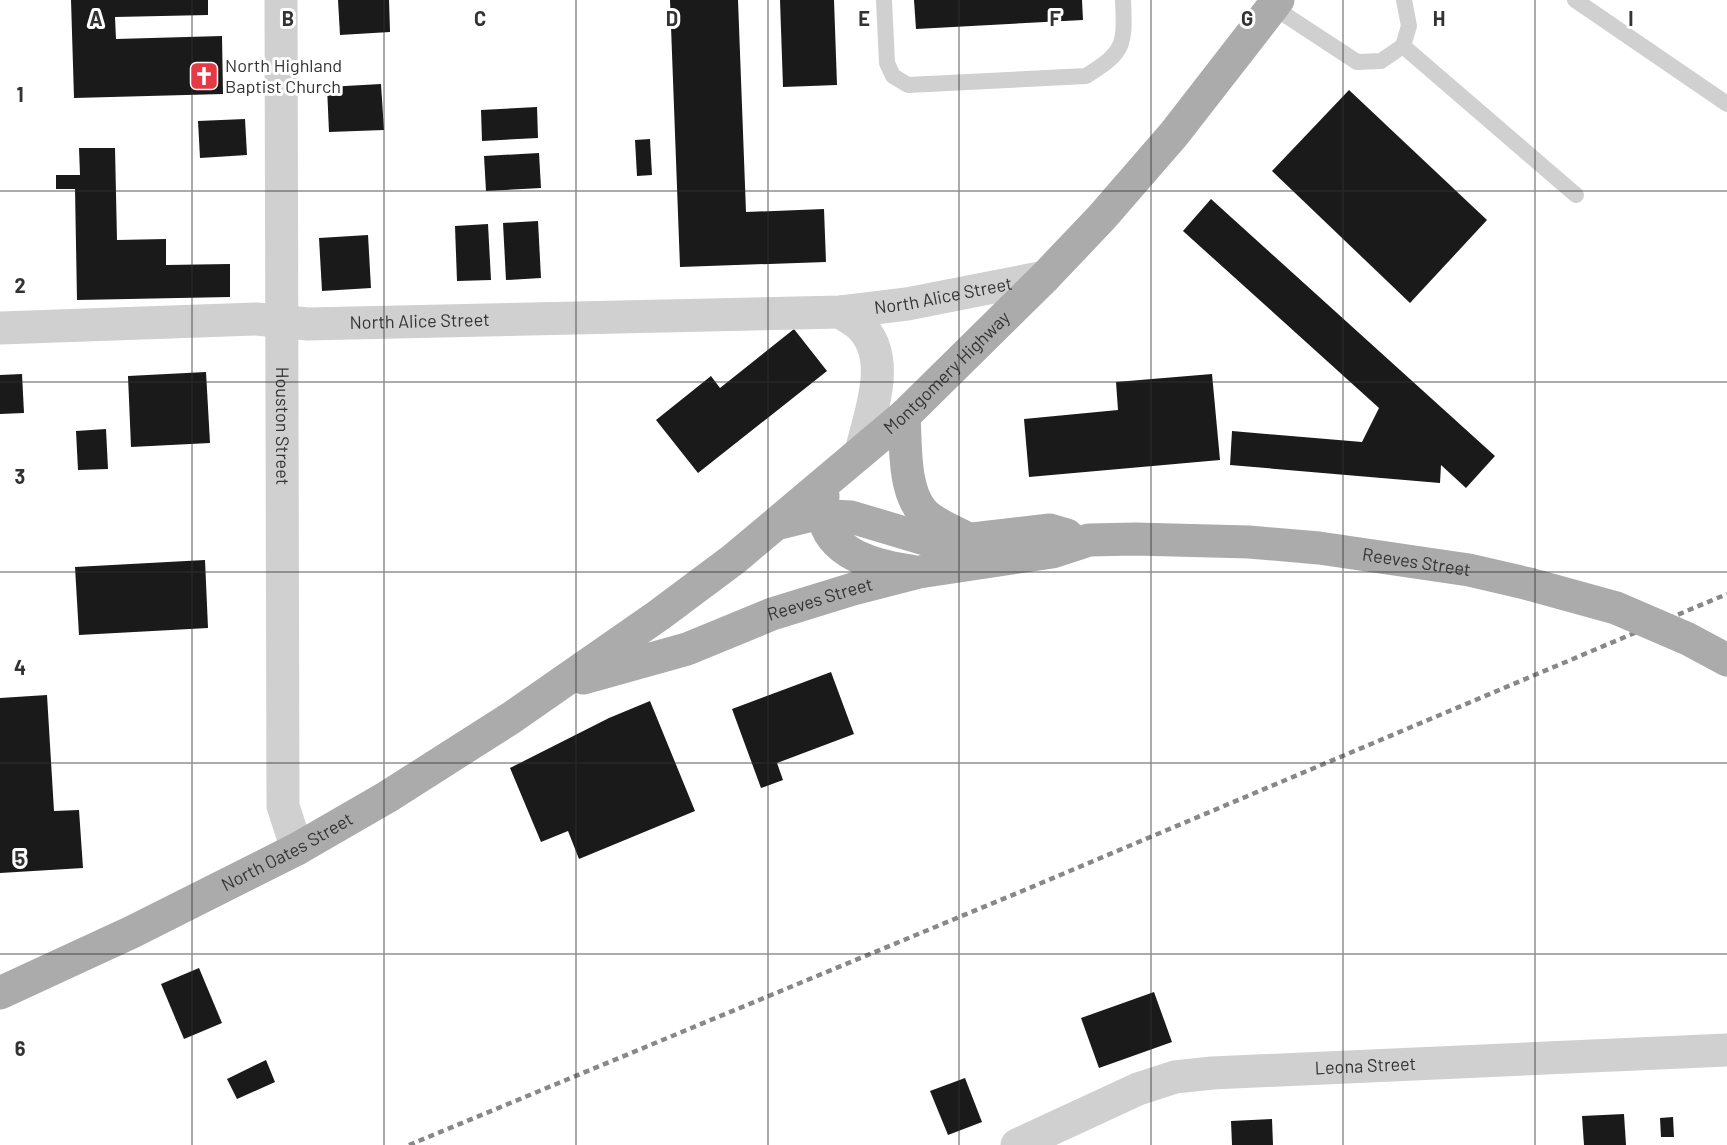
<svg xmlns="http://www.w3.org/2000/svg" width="1727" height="1145" font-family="Barlow,sans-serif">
<rect width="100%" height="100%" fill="#fff"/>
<!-- building -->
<g fill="#1a1a1a">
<path d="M71,0h137v15l-93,2 1,22 106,-3 1,58 -149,4z"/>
<path d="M338,0h51l1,32 -50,3z"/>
<path d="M670,0h68l8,212 78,-3 2,53 -146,5z"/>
<path d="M780,0h54l3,85 -54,2z"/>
<path d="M914,0h168l1,20 -167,9z"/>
<path d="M381,84l3,46 -55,2 -2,-45z"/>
<path d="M1349,90l138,130 -77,83 -138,-132z"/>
<path d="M537,107l1,31 -56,3 -1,-31z"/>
<path d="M245,119l2,36 -47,3 -2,-37z"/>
<path d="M650,139l2,36 -15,1 -2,-36z"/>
<path d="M79,148h36l2,92 49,-1v26l64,-1v33l-153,3 -2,-111h-19v-14h24z"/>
<path d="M539,153l2,35 -55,3 -2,-35z"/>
<path d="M1211,199l284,257 -29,32 -25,-23 -1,18 -210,-18 2,-34 130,11 17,-34 -196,-177z"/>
<path d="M538,221l3,57 -35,2 -3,-57z"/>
<path d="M488,224l3,56 -34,1 -2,-55z"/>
<path d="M368,235l3,53 -49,3 -3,-53z"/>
<path d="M794,329l33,42 -129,102 -42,-53 55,-44 9,12z"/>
<path d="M206,372l4,71 -79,4 -3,-71z"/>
<path d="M22,374l2,39 -24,1v-39z"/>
<path d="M1212,374l8,86 -191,17 -5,-58 94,-9 -2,-28z"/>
<path d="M106,429l2,40 -30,1 -2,-39z"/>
<path d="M205,560l3,68 -129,7 -4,-68z"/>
<path d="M831,672l23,62 -77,29 6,17 -22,8 -29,-79z"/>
<path d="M47,695l7,116 25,-1 4,58 -83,5v-175z"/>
<path d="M650,701l45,110 -116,48 -11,-28 -27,11 -31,-74 99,-50z"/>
<path d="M199,968l23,55 -38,16 -23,-55z"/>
<path d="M1154,992l18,50 -73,26 -18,-50z"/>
<path d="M266,1060l9,22 -38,17 -10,-20z"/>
<path d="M965,1078l17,44 -34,13 -18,-44z"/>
<path d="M1624,1114l2,31h-42l-2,-29z"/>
<path d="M1673,1117l1,20h-13l-1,-19z"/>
<path d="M1272,1119l1,26h-41l-1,-24z"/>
</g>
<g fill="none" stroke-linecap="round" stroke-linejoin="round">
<!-- service -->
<g stroke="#d0d0d0" stroke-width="16">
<path d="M884,0l3,63 6,13 15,9 178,-9c39,-24 39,-31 37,-76"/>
<path d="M1575,0l152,104"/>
<path d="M1273,7l84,55 24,-1 22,-15 173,149"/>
<path d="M1403,46l6,-20 -5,-26"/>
</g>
<!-- minor -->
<g stroke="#d0d0d0" stroke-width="33">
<path id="s1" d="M281,0l2,806 14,43"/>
<path d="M841,312c5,4 11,7 16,11 38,32 13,89 4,129"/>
<path id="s2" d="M0,328l256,-9 52,5 533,-12 66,-8 138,-27"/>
<path id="s3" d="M1017,1145l121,-56 37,-12 37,-4 515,-23"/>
</g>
<!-- primary -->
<g stroke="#ababab" stroke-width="33">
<path d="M904,416c2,28 -1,72 18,95 11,13 30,19 44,27"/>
<path d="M823,496c-6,55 46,69 88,75"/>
<path d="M780,523l32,-8 39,2 87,26 112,-13 17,5"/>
<path id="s4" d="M583,678l104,-29 85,-35 81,-25 66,-17 133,-20 37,-12 46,-1 114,3 70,6 150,22 60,14"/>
<path id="s5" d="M0,993l132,-61 165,-83 90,-52 124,-79 148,-103 75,-56 170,-143 141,-139 57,-60 72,-83 104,-134"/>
</g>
<!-- rail -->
<path stroke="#888" stroke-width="4.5" stroke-dasharray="6 4.5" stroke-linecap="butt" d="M409,1145l618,-256 700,-295"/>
<!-- primary-bridge -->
<path stroke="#ababab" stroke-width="33" d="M1529,584l87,24 72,31 39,21"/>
</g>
<!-- grid -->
<path fill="none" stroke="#333" stroke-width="1.5" stroke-opacity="0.55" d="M192,0v1145M384,0v1145M576,0v1145M768,0v1145M959,0v1145M1151,0v1145M1343,0v1145M1535,0v1145M0,191h1727M0,382h1727M0,572h1727M0,763h1727M0,954h1727"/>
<!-- icons -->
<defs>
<g id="church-square" transform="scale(1.5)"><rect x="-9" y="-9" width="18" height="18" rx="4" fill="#e63946" stroke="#fff"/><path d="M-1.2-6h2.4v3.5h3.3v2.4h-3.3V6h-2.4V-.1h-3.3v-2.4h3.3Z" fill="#fff"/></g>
</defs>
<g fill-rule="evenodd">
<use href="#church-square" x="204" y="76"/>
</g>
<g text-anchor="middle" stroke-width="6" stroke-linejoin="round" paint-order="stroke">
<!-- poi labels -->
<g font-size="18" fill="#333" stroke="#fff" text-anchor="start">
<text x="225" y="72">North Highland<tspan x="225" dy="21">Baptist Church</tspan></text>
</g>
<!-- street labels -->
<g font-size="18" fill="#333" stroke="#fff">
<text dy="6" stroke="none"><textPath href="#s2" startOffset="945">North Alice Street</textPath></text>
<text dy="6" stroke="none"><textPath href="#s2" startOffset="420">North Alice Street</textPath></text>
<text dy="6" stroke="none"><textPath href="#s5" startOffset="1138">Montgomery Highway</textPath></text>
<text dy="6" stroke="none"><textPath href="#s1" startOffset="426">Houston Street</textPath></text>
<text dy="6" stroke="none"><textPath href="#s4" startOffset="855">Reeves Street</textPath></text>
<text dy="6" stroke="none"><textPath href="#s4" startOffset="250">Reeves Street</textPath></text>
<text dy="6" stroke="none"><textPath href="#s5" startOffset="320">North Oates Street</textPath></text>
<text dy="6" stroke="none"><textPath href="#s3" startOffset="363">Leona Street</textPath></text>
</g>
</g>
<g font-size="20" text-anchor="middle" font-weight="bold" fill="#333" stroke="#fff" stroke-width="6" stroke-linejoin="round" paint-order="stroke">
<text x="96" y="26">A</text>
<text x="288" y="26">B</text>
<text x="480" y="26">C</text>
<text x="672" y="26">D</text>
<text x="864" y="26">E</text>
<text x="1055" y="26">F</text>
<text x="1247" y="26">G</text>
<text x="1439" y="26">H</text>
<text x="1631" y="26">I</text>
<text x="20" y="102">1</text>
<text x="20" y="293">2</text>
<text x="20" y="484">3</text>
<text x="20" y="675">4</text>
<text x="20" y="866">5</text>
<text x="20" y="1056">6</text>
</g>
</svg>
